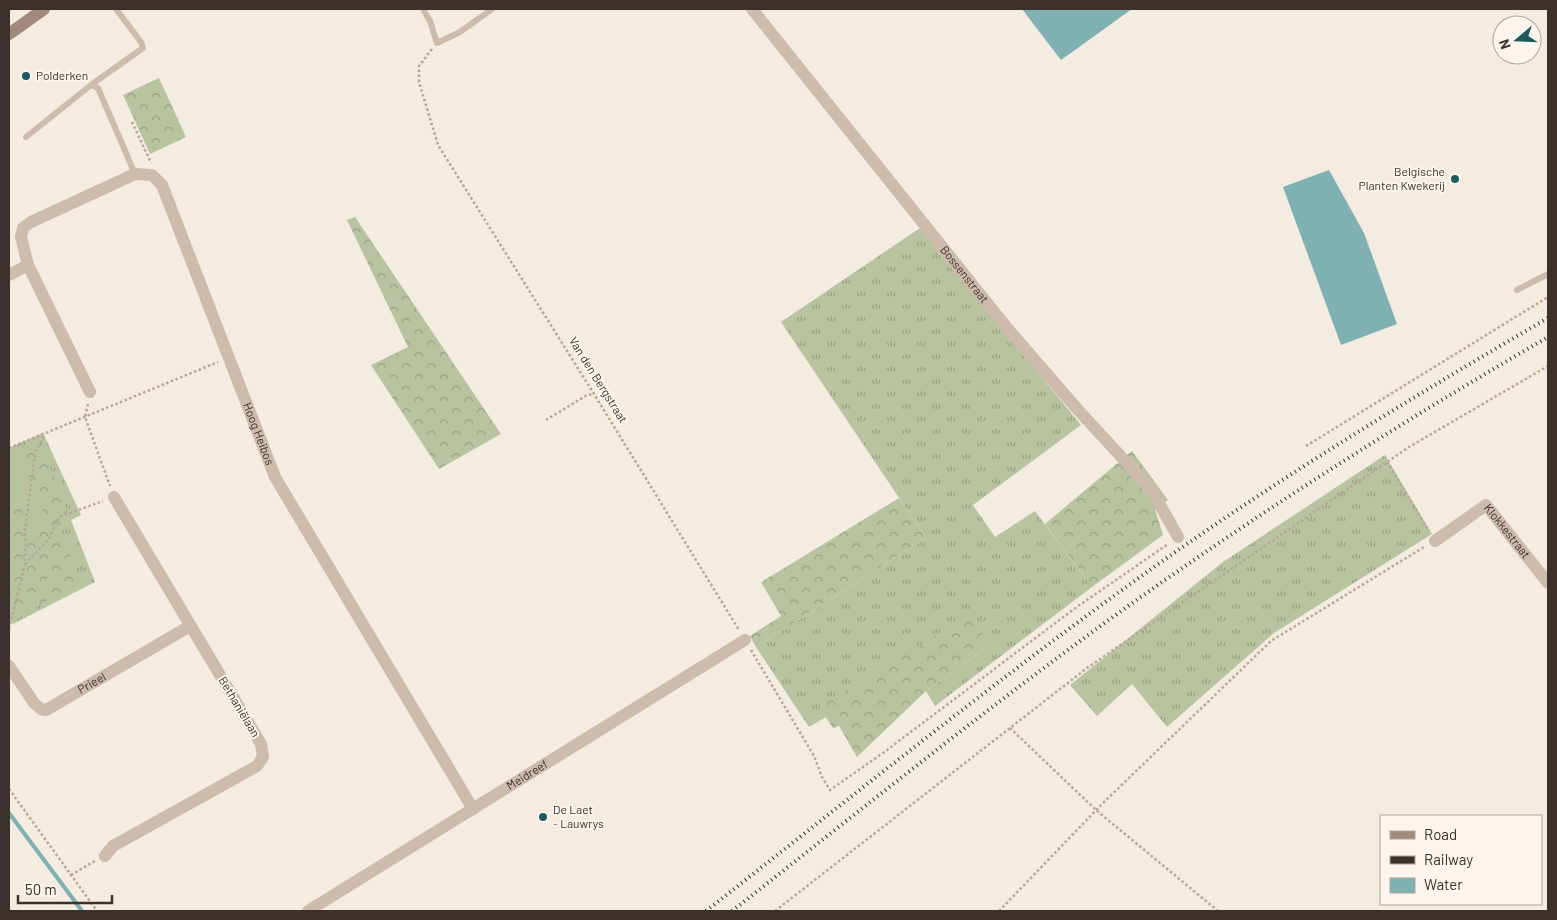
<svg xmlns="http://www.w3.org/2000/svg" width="1557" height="920" font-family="Barlow,sans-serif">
<defs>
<pattern id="grass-tufts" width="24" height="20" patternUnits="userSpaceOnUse" patternTransform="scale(1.25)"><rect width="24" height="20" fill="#b8c4a0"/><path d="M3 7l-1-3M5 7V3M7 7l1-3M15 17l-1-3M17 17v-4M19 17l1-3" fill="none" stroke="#97a083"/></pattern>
<pattern id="forest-crowns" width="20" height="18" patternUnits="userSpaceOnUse" patternTransform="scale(1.25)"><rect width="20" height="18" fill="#b8c4a0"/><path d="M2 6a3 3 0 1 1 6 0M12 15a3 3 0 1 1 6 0" fill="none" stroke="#97a083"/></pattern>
</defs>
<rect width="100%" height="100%" fill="#f4ebe1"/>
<!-- grass -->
<g fill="url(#grass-tufts)">
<path d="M920,228l161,197 -108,80 22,32 40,-26 57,76 -157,119 -9,-15 64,-46 -170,61 6,11 -17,10 -53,-80 170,-109 -145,-216z"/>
<path d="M43,433l38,82 -10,5 24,62 -82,42 -4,-11v-165z"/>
<path d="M1385,455l47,79 -158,99 -107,94 -35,-43 -35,32 -27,-31 153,-123z"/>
</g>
<!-- forest -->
<g fill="url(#forest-crowns)" fill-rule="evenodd">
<path d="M159,78l27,59 -36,17 -27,-59z"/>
<path d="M355,217l146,217 -62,35 -68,-104 37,-18 -61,-127z"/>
<path d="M39,439l32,81 -14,7 23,54 -70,42 -1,-85 7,-9 -7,-11v-37l23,54 18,-8 -30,-71 -11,4v-8zM60,572l4,6 -23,13z"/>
<path d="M1132,451l36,49 -13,9 8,26 -71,52 -47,-63z"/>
<path d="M899,498l27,40 -170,109 -6,-11 31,-20 -20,-34z"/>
<path d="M969,615l21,30 -64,46 -69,66 -18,-31 -6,2 -14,-21z"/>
</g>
<!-- pitch -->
<g fill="#b8c4a0">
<path d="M20,455l30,73 -18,7 -23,-54v-21z"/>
<path d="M60,571l4,7 -23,13 -4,-7z"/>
</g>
<!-- water -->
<g fill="#7fb0b2">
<path d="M1022,9h110l-71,51z"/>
<path d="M1329,170l35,63 33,91 -56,21 -58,-158z"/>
</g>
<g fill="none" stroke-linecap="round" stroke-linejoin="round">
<!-- stream -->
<path stroke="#7fb0b2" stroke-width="4" d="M9,813l73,98"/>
<!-- path -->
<g stroke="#b9a596" stroke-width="2.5" stroke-dasharray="2.5 2.5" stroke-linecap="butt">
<path d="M432,49l-13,17v16l19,63 156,249 145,236"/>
<path d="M132,122l19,41"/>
<path d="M88,404l-3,13 25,69"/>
<path d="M546,420l41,-25 7,-1"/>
<path d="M1306,446l242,-149"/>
<path d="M9,448l209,-86"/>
<path d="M1387,462l42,69"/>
<path d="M25,564l24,-25 10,-22 44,-16"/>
<path d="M9,629l16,-65v-35l10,-76 10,-19"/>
<path d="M751,650l63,106 8,21 8,13 53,-37 191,-144 94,-65"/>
<path d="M1010,728l86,82 122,101"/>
<path d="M9,789l88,122"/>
<path d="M71,875l24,-14"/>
<path d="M775,911l312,-243 322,-221 139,-81"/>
<path d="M999,911l105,-109 167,-161 153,-94"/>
</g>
<!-- lane -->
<g stroke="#cdbbac" stroke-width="6">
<path d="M423,9l7,12 7,22 23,-11 32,-23"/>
<path d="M91,85l52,-37 -2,-6 -25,-33"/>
<path d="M26,137l65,-52 7,3 37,86"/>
<path d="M1517,290l31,-16"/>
</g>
<!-- street -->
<g stroke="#cdbbac" stroke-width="12">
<path id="s1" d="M752,9l255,319 72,83 72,78 27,48"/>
<path d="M9,275l19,-10"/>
<path id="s2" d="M90,392l-62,-127 -7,-28 2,-9 8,-6 104,-48 17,1 10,10 113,292 198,332"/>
<path id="s3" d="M1435,541l51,-36 62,78"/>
<path id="s4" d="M9,666l25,37 7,6 5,1 144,-84"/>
<path d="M105,856l8,-10 144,-80 6,-9 -2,-13 -147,-247"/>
<path id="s5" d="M308,911l437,-271"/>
</g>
<!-- secondary -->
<path stroke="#a18a7d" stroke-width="12" d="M9,34l35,-25"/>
<!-- rail -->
<g stroke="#3b302b" stroke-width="4" stroke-dasharray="1 4" stroke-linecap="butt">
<path d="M706,911c148,-116 295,-235 448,-344 127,-90 260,-171 394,-249"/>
<path d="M732,911c134,-105 267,-213 406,-312 133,-94 270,-181 410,-262"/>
</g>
</g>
<!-- markers -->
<g fill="#1f5a5e" stroke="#fbf5ee" stroke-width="2">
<circle cx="26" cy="76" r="5"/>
<circle cx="1455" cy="179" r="5"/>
<circle cx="543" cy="817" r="5"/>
</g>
<g text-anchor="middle" stroke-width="4" stroke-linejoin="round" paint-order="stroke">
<!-- poi labels -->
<g font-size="12" fill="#3b302b" stroke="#fbf5ee" text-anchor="start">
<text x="36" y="80">Polderken</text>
<text x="1445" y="176" text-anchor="end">Belgische<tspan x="1445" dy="14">Planten Kwekerij</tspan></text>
<text x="553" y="814">De Laet<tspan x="553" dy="14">- Lauwrys</tspan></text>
</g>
<!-- street labels -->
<g font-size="12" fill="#3b302b" stroke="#fbf5ee">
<text dy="4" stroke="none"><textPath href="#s1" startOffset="340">Bossenstraat</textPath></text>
<text transform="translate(598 380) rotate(58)" y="4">Van den Bergstraat</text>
<text dy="4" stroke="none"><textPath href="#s2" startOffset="602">Hoog Heibos</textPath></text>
<text dy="4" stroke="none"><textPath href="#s3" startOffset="96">Klokkestraat</textPath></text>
<text dy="4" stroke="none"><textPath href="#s4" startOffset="112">Prieel</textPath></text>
<text transform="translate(239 707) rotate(59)" y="4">Bethaniëlaan</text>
<text dy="4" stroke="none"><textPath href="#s5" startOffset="258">Meidreef</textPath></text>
</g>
</g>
<!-- border -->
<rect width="1557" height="920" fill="none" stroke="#3b302b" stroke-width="20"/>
<!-- legend -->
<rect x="1380" y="815" width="162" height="90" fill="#fbf5ee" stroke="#aea6a0"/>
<rect x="1390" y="831" width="25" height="8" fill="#a18a7d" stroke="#aea6a0"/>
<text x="1424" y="840" font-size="15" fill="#3b302b">Road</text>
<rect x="1390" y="856" width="25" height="8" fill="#3b302b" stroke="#aea6a0"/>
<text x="1424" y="865" font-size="15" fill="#3b302b">Railway</text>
<rect x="1390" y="878" width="25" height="15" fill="#7fb0b2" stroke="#aea6a0"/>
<text x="1424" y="890" font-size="15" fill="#3b302b">Water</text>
<!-- north arrow -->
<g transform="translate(1517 40) rotate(251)"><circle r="24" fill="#fbf5ee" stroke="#aea6a0"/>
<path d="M0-4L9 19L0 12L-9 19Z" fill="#1f5a5e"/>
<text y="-8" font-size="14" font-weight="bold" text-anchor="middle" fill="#3b302b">N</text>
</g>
<!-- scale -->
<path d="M18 895v8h94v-8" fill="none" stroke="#3b302b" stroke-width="2.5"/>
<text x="25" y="895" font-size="15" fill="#3b302b" stroke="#fbf5ee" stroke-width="4" paint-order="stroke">50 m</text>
</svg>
